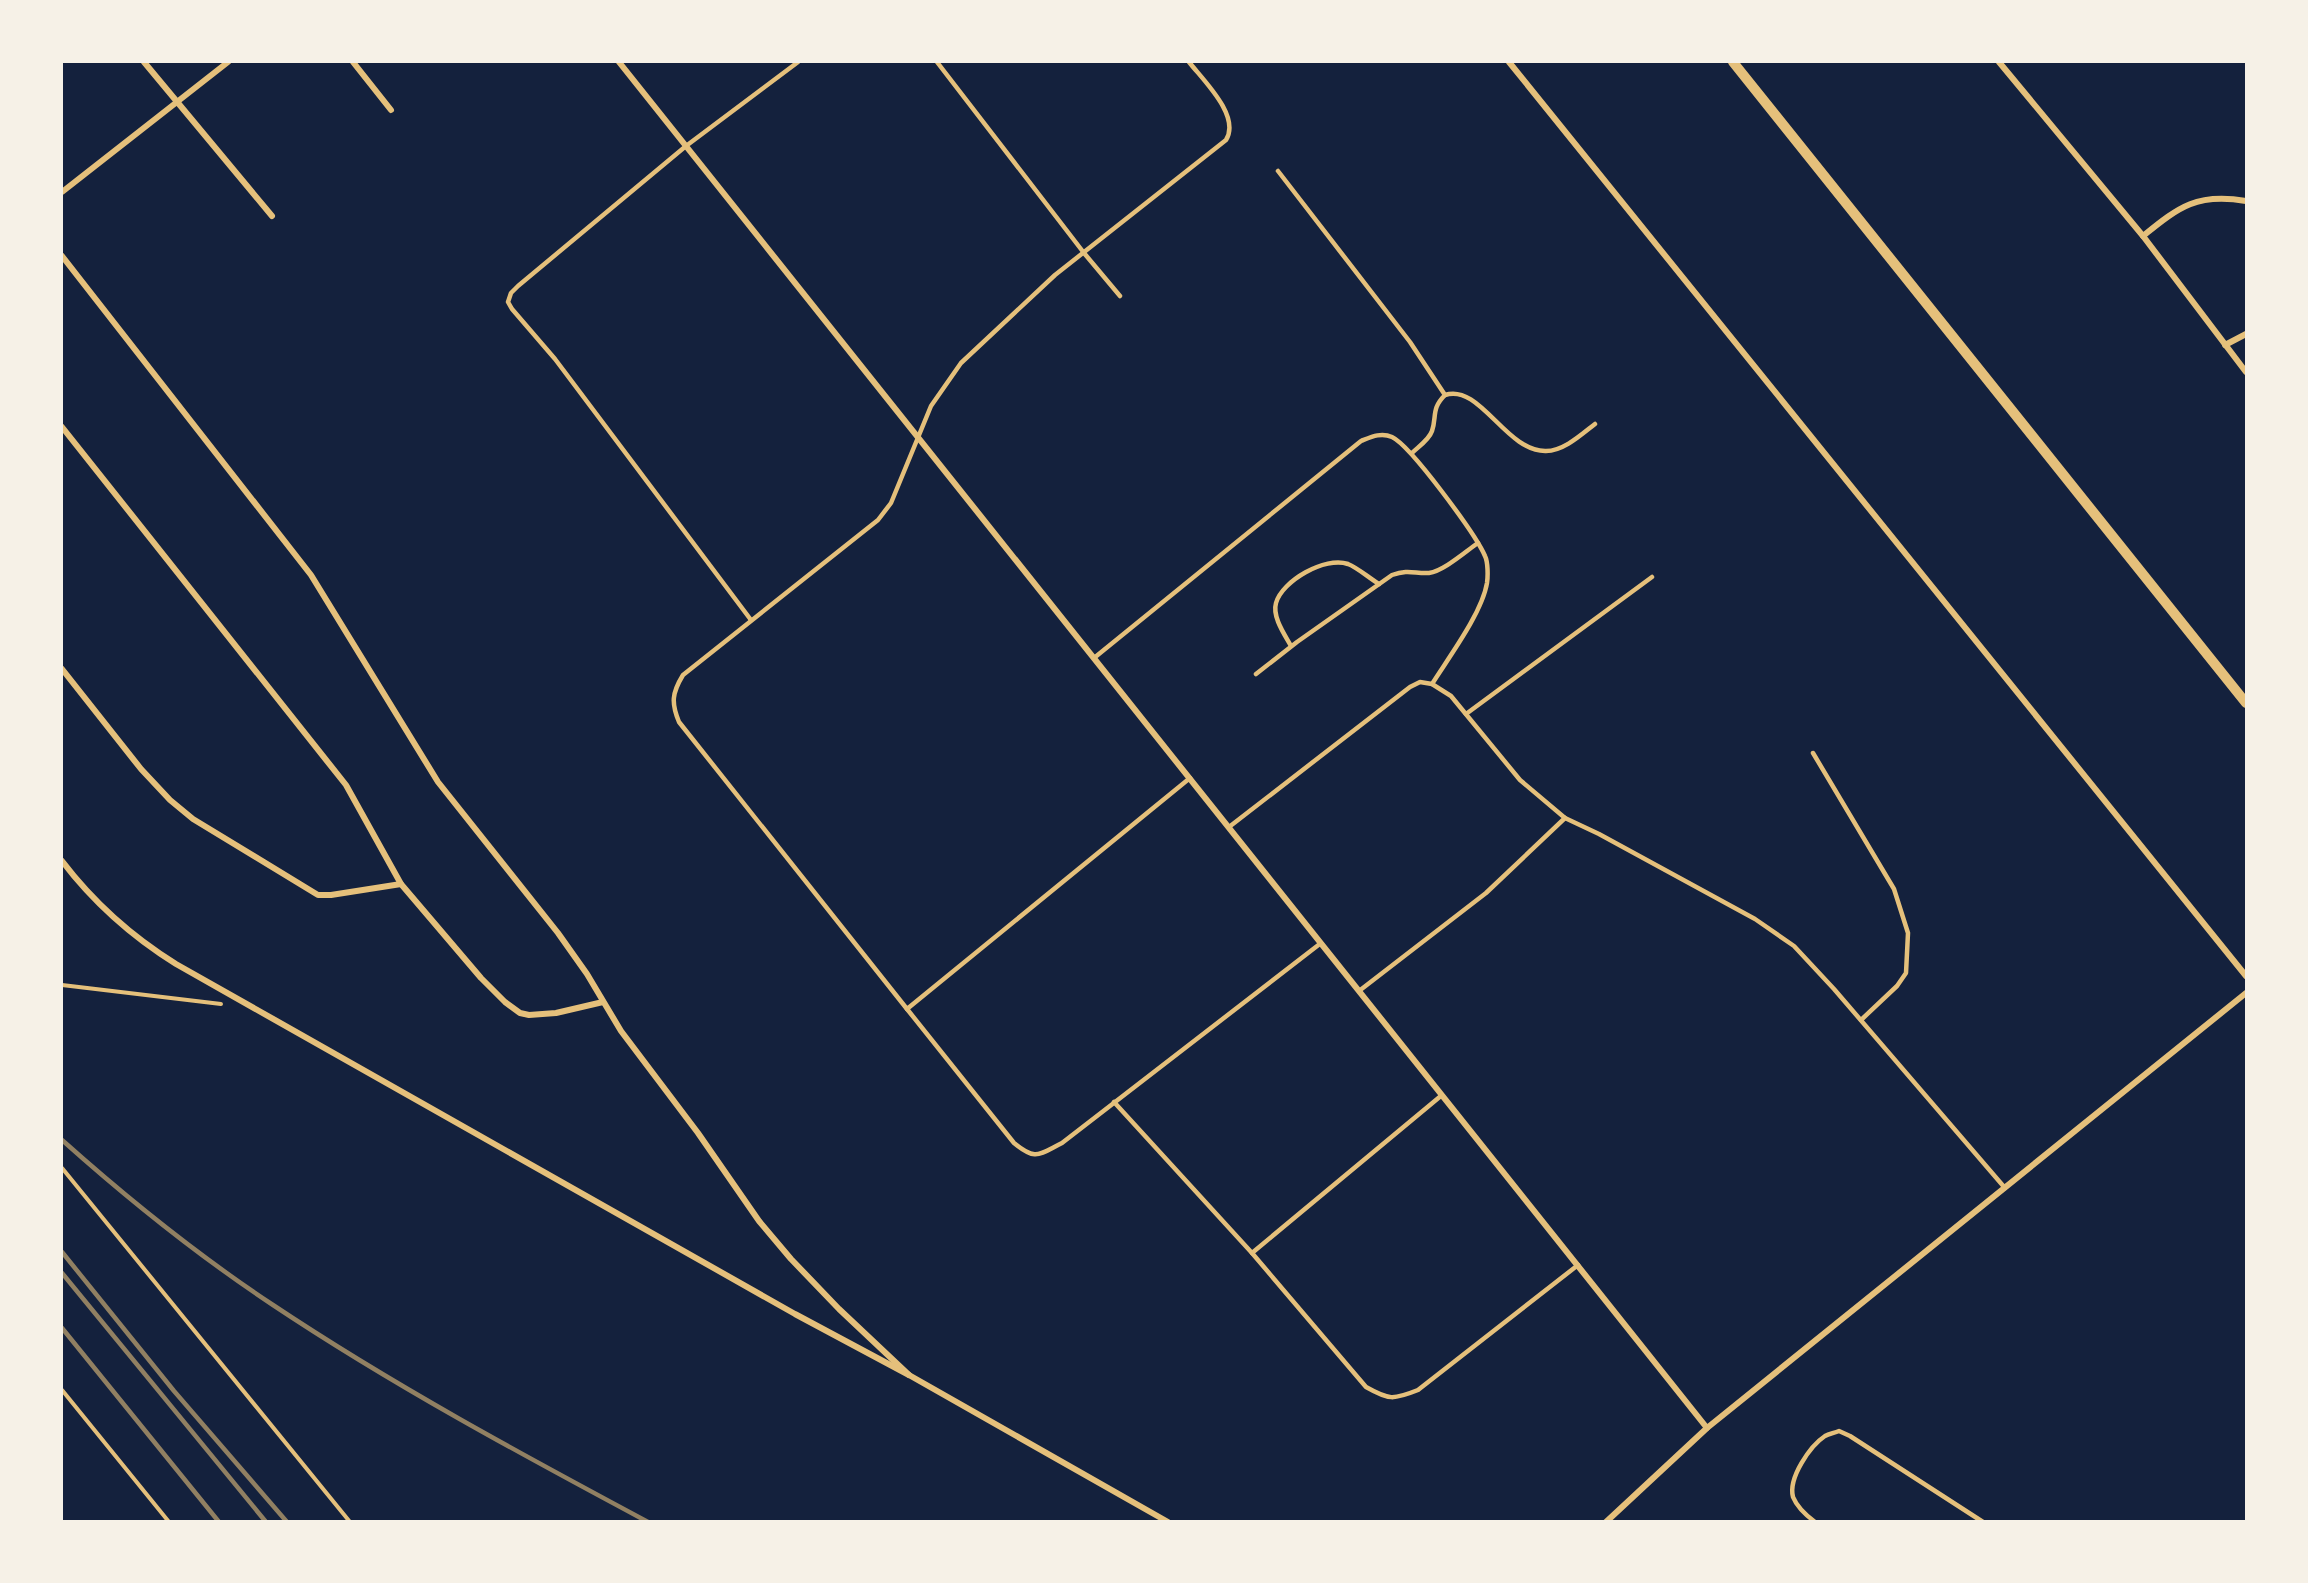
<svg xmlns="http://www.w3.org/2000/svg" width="2308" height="1583" font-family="'Titillium Web',sans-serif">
<rect width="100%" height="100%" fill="#14213d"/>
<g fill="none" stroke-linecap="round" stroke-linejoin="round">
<!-- path -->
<g stroke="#e5c07b" stroke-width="4">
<path d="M62,985l159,19"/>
<path d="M62,1168l288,354"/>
<path d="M62,1390l107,132"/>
</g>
<!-- service -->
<g stroke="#e5c07b" stroke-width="4.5">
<path d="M937,62l147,191 36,43"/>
<path d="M1189,62c14,18 52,54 37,78l-171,135 -94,88 -30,43 -40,97 -13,17 -195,155c-11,18 -12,28 -4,47l228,287 283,-231"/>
<path d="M1278,171l132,171 35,53c-14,14 -8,21 -13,36 -3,9 -14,16 -20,22"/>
<path d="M1445,395c35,-12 61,57 101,56 18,0 36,-17 49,-27"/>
<path d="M751,620l-196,-261 -43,-50 -4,-7 3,-9 7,-7 168,-140 112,-84"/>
<path d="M1291,646c-6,-11 -19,-29 -15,-43 6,-22 49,-47 72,-39 10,4 21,14 31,20"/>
<path d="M1094,658l267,-217c10,-4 20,-9 31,-4 19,9 84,98 93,119 3,6 3,20 2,27 -5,30 -38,74 -55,101"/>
<path d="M1256,674l41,-32 95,-67c17,-6 23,-1 37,-2 15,-2 37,-22 49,-30"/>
<path d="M1466,714l186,-137"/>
<path d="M1813,753l81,136 14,44 -2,40 -9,13 -36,34"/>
<path d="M1229,827l181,-140 10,-5 12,2 19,12 69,84 45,38 34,16 156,85 39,27 40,43 171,199"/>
<path d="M1359,991l127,-98 79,-75"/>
<path d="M907,1009l107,134c22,18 24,12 48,0l259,-200"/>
<path d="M1114,1102l138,151 114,134c23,13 27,13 52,3l160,-125"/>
<path d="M1252,1253l190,-158"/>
<path d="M1815,1522c-8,-6 -18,-15 -22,-25 -5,-19 17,-51 32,-61 4,-2 9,-3 14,-5l11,5 133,86"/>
</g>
<!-- minor -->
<g stroke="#e5c07b" stroke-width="6">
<path d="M144,62l128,154"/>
<path d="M353,62l38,48"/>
<path d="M619,62l1088,1366"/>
<path d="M1509,62l737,914"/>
<path d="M1999,62l144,174 103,136"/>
<path d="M62,192l166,-130"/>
<path d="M2143,236c37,-30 54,-43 103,-35"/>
<path d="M62,256l249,319 127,207 120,151 29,41 34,57 77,102 61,88 32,38 48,50 70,66"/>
<path d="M2225,345l21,-11"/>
<path d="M62,427l284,358 55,99 80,94 24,24 15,11 9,2 27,-2 47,-11"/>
<path d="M62,669l79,100 29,31 23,19 125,76h13l70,-11"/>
<path d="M62,861c32,42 69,75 114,103l619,350 114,61 259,147"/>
<path d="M1606,1522l101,-94 539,-435"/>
</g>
<!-- tertiary -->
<path stroke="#e5c07b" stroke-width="10" d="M1733,62l513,641"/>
<!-- rail -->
<g stroke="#918062" stroke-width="4.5">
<path d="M62,1140c66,59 137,116 211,165 120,80 248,149 375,217"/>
<path d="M62,1252l112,139 113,131"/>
<path d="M62,1273l204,249"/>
<path d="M62,1328l157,194"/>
</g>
</g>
<!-- border -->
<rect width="2308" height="1583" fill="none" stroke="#f6f1e7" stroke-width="126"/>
</svg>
